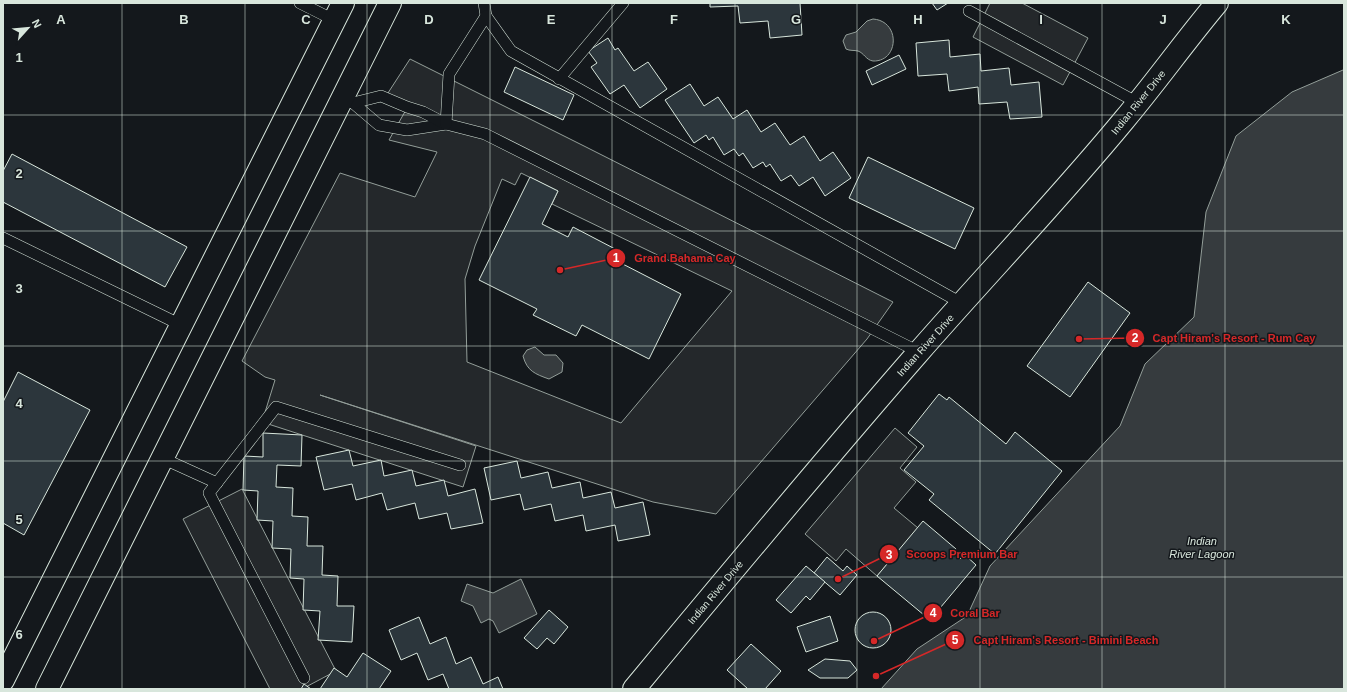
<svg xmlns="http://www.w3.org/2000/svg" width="1347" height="692" font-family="Arial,sans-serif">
<rect width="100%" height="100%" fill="#14181c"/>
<!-- parking -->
<g fill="#24282b" stroke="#939e99" fill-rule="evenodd">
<path d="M990,3h32l66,35 -25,47 -90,-48z"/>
<path d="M410,59l174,87 309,156 -26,37 -151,175 -63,-12 -333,-107 156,51 -13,41 -201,-65 13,-42 -10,-3 -23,-16 98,-188 75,24 22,-45 -48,-12 18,-32 -21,-12zM521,173l37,18 -6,13 180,87 -111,132 -154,-61 -2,-83 10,-33 27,-67 13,6z"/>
<path d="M895,428l22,19 -17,21 16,14 -22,26 24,20 -41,48 -31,-27 -10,12 -31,-27z"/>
<path d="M242,489l94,182 -34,18h-32l-87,-170z"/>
</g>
<!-- water -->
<g fill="#363b3e" stroke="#939e99">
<path d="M873,19c28,2 26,43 0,42 -7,-1 -9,-8 -15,-10 -4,-1 -8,0 -12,-2l-3,-8 3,-6 10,-3 11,-11z"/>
<path d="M1343,70l1,1v618h-463l36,-40 50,-33 23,-50 130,-140 25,-62 49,-47 12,-105 30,-76 56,-44z"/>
<path d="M535,347l9,8h12l7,8 -1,9 -13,7c-14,-5 -22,-8 -26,-23l4,-6z"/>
<path d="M521,579l16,35 -38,19 -6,-12 -4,-2 -8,4 -8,-17 -12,-5 6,-17 26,9z"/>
</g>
<!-- building -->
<g fill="#2c363c" stroke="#d8e6dc">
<path d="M710,3h90l2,32 -32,3 -2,-17 -28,2 -2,-17 -28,1z"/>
<path d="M932,3h16l-11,7z"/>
<path d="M608,38l7,12 3,-2 16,23 14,-9 19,27 -27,19 -16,-23 -14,9 -19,-27 6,-4 -9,-12z"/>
<path d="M949,40l1,17 30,-3 1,17 28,-3 2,17 28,-3 3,35 -32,2 -3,-17 -28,2 -1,-17 -29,4 -2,-17 -29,2 -2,-33z"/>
<path d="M899,55l7,14 -34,16 -6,-14z"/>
<path d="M515,67l59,28 -11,25 -59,-28z"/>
<path d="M690,84l14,22 14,-9 15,22 14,-9 14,22 14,-9 15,22 14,-9 16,25 13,-9 18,26 -26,18 -12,-19 -14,9 -8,-11 -10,6 -11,-17 -4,3 -3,-5 -10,6 -10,-15 -4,3 -5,-7 -10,6 -11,-18 -4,3 -3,-5 -12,8 -29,-43z"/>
<path d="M12,154l175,93 -22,40 -162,-85v-31z"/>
<path d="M868,157l106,51 -19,41 -106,-51z"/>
<path d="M530,177l28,14 -16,33 26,13 5,-10 46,24 -4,9 66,34 -32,65 -67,-34 -6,11 -43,-21 4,-6 -58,-29z"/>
<path d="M1088,282l42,31 -60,84 -43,-31z"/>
<path d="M18,372l72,38 -66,125 -21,-12v-121z"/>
<path d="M939,394l8,6 2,-3 57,47 9,-12 47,39 -67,83 -66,-54 5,-6 -30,-24 20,-24 -16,-13z"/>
<path d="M263,433l39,2 -1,31 -24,-1 -1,22 17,1 -1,28 16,1 -1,29h16l-1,29 16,1 -1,30h17l-2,36 -34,-2 2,-29 -17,-1 1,-31 -14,-1 1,-29 -19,-1 1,-27 -16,-1 1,-29 -15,-1 1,-34 19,1z"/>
<path d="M349,450l4,16 28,-6 3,16 28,-6 4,16 28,-6 4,16 27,-7 8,34 -32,6 -4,-16 -28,6 -4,-16 -28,7 -5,-17 -26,7 -4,-16 -28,6 -8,-33z"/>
<path d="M517,461l4,17 27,-6 4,16 28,-6 3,16 28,-6 4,16 28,-6 7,33 -32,6 -3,-16 -29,6 -3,-16 -28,6 -4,-17 -27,6 -4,-16 -29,6 -7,-32z"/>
<path d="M923,521l33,28 -3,4 7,6 4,-5 12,11 -46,55 -53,-44z"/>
<path d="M827,557l16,14 4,-5 10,9 -17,20 -26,-22z"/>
<path d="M806,566l19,16 -15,18 -4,-4 -15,17 -15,-13z"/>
<path d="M549,610l19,17 -14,17 -7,-6 -10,11 -13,-11z"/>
<circle cx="873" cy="630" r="18"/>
<path d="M830,616l8,25 -32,11 -9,-25z"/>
<path d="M419,617l11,27 16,-7 10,27 15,-7 12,27 15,-7 5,12h-54l-6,-15 -15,6 -11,-27 -16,7 -12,-30z"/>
<path d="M751,644l30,27 -16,18h-17l-21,-19z"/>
<path d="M363,653l28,18 -12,18h-59l14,-21 13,9z"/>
<path d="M825,659l25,2 7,9 -9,8h-28l-12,-8z"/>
<path d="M304,684l7,5h-10z"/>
</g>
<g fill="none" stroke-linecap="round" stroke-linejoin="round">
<!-- lane casing -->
<g stroke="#d8e6dc" stroke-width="12">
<g id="lane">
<path d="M300,3l34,17"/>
<path d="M484,3l2,13 25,35 452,253"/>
<path d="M969,11l169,92"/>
<path d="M559,79l64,-76"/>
<path d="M349,100l4,3 26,22 28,5 39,-6"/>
<path d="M353,103l28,-7 26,11 16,5 23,12 39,10 434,218"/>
<path d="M446,124l3,-50 37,-58"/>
<path d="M3,238l178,87"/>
<path d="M162,458l55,25"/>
<path d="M304,678l-95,-185 67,-86 184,58"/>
</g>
</g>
<!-- secondary casing -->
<g stroke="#d8e6dc" stroke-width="24">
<path id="secondary" d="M634,689c94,-113 187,-225 283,-335 69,-79 141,-154 207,-234 32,-38 61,-79 93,-117"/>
</g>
<!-- primary casing -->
<g stroke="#d8e6dc" stroke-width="24">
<g id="primary">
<path d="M3,680l340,-677"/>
<path d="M47,689l343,-686"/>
</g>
</g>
<!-- lane -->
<use href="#lane" stroke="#14181c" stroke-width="11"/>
<!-- secondary -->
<use href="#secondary" stroke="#14181c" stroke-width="22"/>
<!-- primary -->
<use href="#primary" stroke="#14181c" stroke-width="22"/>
</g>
<!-- grid -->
<path fill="none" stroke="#d8e6dc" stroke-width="1" stroke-opacity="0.55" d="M122,3v686M245,3v686M367,3v686M490,3v686M612,3v686M735,3v686M857,3v686M980,3v686M1102,3v686M1225,3v686M3,115h1341M3,231h1341M3,346h1341M3,461h1341M3,577h1341"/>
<g text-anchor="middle" stroke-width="3" stroke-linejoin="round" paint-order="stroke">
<!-- street labels -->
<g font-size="10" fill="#d8e6dc" stroke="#14181c">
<text transform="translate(1138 102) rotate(-51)" y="4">Indian River Drive</text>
<text transform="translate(925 345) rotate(-48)" y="4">Indian River Drive</text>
<text transform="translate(715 592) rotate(-50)" y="4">Indian River Drive</text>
</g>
<!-- water labels -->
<g font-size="11" font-style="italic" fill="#d8e6dc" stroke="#14181c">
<text x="1202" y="545">Indian<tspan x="1202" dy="13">River Lagoon</tspan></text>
</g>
</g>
<g font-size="13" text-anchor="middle" font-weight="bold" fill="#d8e6dc" stroke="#14181c" stroke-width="3" stroke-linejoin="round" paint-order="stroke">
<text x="61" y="24">A</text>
<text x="184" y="24">B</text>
<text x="306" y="24">C</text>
<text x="429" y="24">D</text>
<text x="551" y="24">E</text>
<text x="674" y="24">F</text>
<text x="796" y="24">G</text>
<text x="918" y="24">H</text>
<text x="1041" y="24">I</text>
<text x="1163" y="24">J</text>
<text x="1286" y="24">K</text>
<text x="19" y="62">1</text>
<text x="19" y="178">2</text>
<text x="19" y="293">3</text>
<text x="19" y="408">4</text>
<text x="19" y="524">5</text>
<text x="19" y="639">6</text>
</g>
<!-- callouts -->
<path fill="none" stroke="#d62828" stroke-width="1.5" d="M560 270L616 258M1079 339L1135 338M838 579L889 554M874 641L933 613M876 676L955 640"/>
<g fill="#d62828" stroke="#14181c" stroke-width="1.5">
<circle cx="560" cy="270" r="4"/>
<circle cx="1079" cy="339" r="4"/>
<circle cx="838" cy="579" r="4"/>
<circle cx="874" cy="641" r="4"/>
<circle cx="876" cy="676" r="4"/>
<circle cx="616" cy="258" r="10"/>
<circle cx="1135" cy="338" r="10"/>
<circle cx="889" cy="554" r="10"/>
<circle cx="933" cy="613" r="10"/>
<circle cx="955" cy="640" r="10"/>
</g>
<g font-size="12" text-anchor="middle" font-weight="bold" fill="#fff">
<text x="616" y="262">1</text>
<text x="1135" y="342">2</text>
<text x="889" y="559">3</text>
<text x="933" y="617">4</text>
<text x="955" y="644">5</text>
</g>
<g font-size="11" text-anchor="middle" font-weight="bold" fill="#d62828" stroke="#14181c" stroke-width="3" stroke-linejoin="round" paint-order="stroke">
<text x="685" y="262">Grand Bahama Cay</text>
<text x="1234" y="342">Capt Hiram's Resort - Rum Cay</text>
<text x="962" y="558">Scoops Premium Bar</text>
<text x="975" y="617">Coral Bar</text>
<text x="1066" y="644">Capt Hiram's Resort - Bimini Beach</text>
</g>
<!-- border -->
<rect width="1347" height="692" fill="none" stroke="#d8e6dc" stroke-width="8"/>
<!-- north arrow -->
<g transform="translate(28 28) rotate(63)" stroke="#14181c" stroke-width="3" paint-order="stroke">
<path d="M0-3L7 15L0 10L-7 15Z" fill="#d8e6dc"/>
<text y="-6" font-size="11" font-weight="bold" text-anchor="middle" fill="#d8e6dc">N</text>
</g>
</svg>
